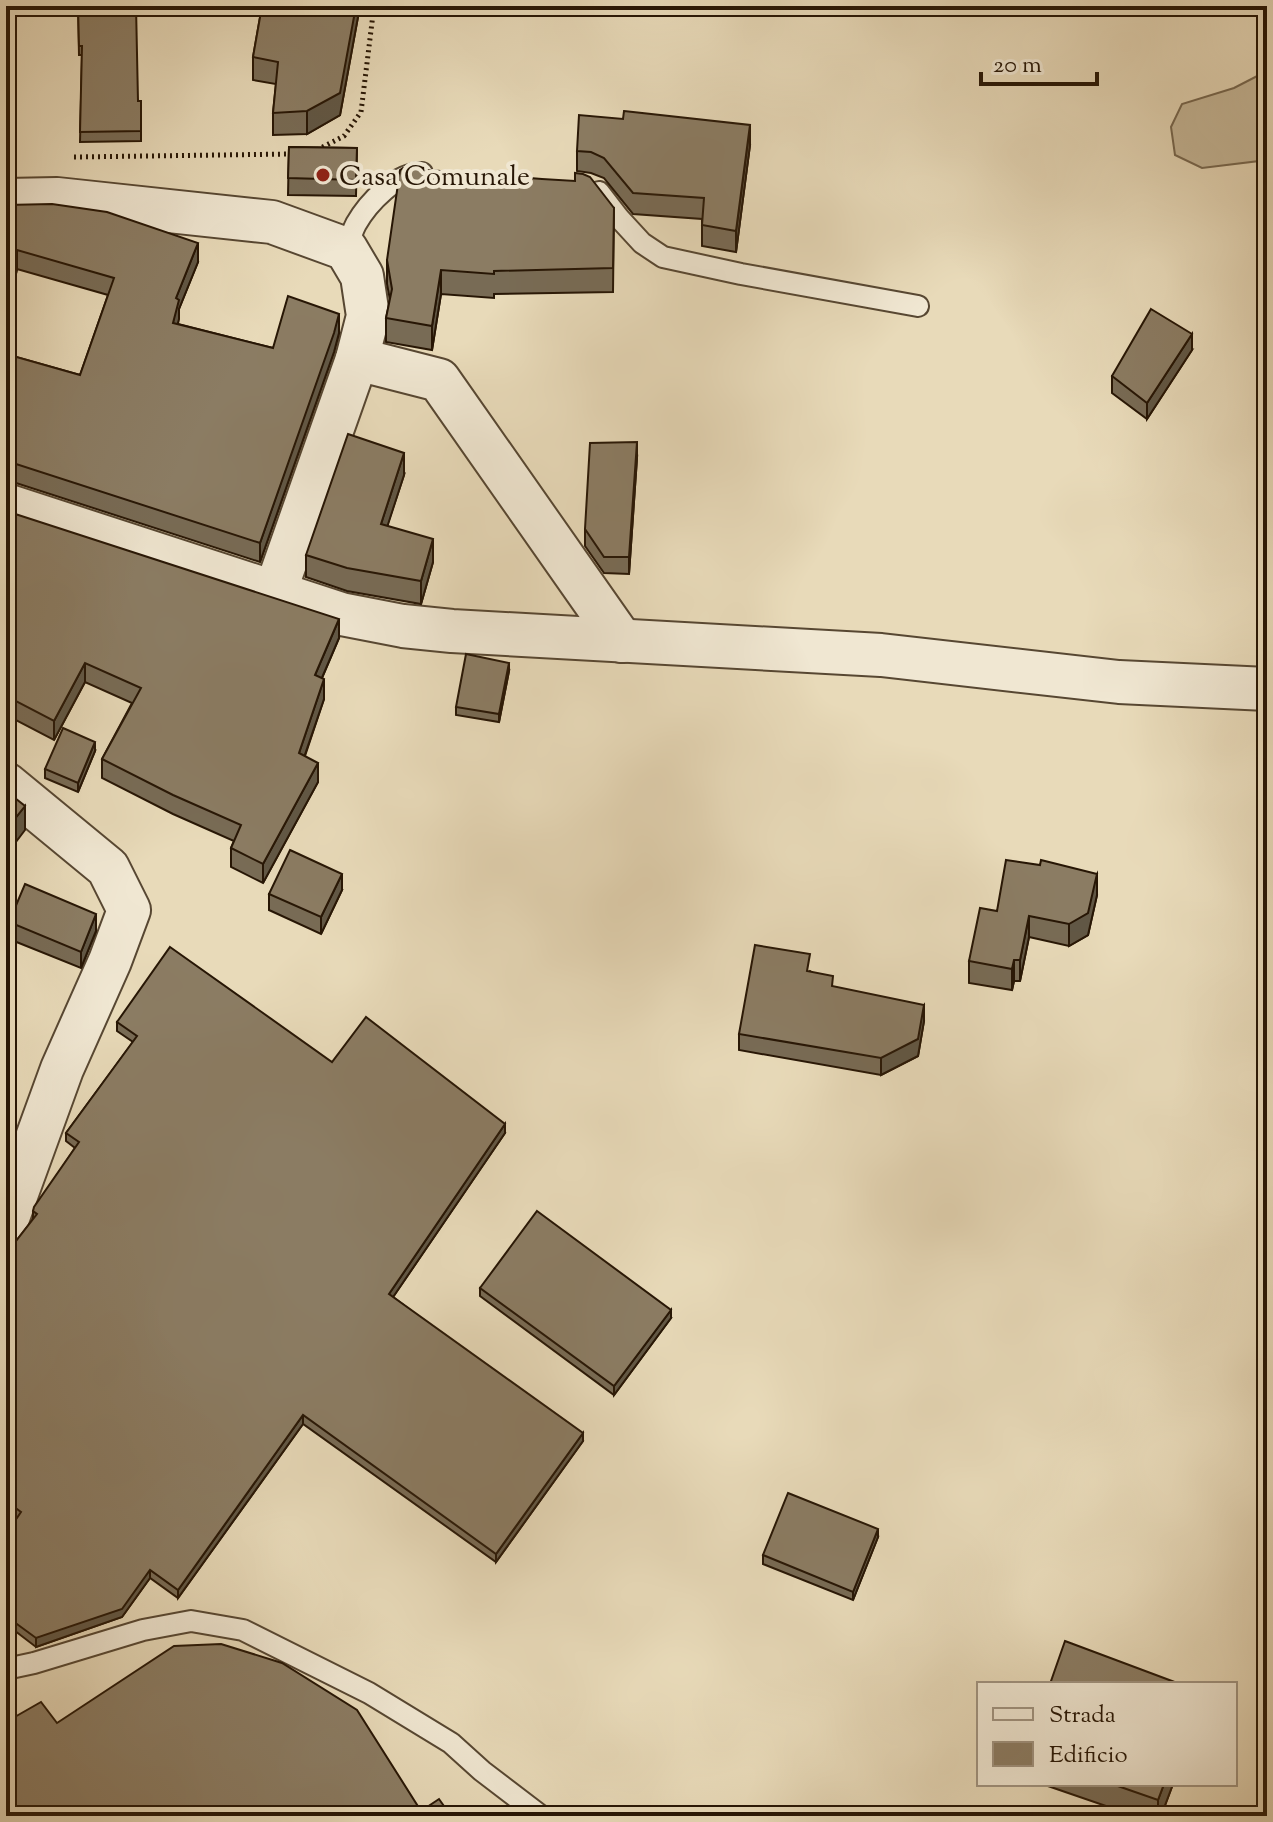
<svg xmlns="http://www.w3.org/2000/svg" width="1273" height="1822" font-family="'Sorts Mill Goudy',serif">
<rect width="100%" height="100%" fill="#e8dab9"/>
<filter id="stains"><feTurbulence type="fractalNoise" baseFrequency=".0025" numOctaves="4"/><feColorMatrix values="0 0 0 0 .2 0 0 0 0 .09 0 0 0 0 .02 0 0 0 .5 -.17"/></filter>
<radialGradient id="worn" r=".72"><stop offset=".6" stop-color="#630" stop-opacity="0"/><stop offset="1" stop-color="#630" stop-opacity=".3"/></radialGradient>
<!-- green -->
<path fill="#c7b99a" stroke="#776850" stroke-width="2" d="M1267,71v89l-65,8 -27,-13 -4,-28 11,-23 52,-16z"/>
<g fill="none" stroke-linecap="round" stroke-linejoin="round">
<!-- lane casing -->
<g stroke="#574732" stroke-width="24">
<g id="lane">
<path d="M599,192l20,26 23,25 21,14 78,17 177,32"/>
<path d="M346,249c3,-8 6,-17 10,-25 12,-21 40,-51 66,-51"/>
<path d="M6,1669l28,-6 109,-33 48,-9 52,9 126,63 82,50 31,28 59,45"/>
</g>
</g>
<!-- street casing -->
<g stroke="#574732" stroke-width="46">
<g id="street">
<path d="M6,200l51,-1 215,23 74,27 16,27 6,40 -11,43 -82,233"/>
<path d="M357,359l82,21 183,261"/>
<path d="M6,505l335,109 62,12 49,5 429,24 238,27 148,7"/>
<path d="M6,784l102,84 21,42 -19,51 -48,108 -56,154"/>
</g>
</g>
<!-- path -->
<g stroke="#271605" stroke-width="5" stroke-dasharray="2 4" stroke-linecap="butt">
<path d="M317,150l27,-14 17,-24 13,-106"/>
<path d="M74,157l218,-3"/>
</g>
<!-- lane -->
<use href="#lane" stroke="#f0e7d2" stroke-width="20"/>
<!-- street -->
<use href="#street" stroke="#f0e7d2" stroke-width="42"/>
</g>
<!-- wall -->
<g fill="#786b55" stroke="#271605" stroke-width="2">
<path d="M78,6l60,95h3v40l-61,1 2,-87h-3z"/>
<path d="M262,6h98l-20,109 -33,19 -34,1v-22l3,-29 -23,-4v-23z"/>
<path d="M750,145l-14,107 -34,-6v-27l-69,-5 -29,-36 -13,-5 -14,-2v-20z"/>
<path d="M289,147l68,1 -1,48 -68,-1z"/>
<path d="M6,205l192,57 -19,47 -1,15 95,24 66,-15 -5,19 -74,210 -247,-80h-7v-128l74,21 28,-80 -91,-26 -6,29 -5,-1z"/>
<path d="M614,208l-1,84 -119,2v4l-53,-4 -9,56 -46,-8v-24l4,-18 -3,-16v-24z"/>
<path d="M1192,350l-45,69 -35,-26v-17z"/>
<path d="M637,458l-8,116 -25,-1 -19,-27v-17z"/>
<path d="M404,475l-17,51 46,36 -12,42 -74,-13 -41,-14v-22z"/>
<path d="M6,511l333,127 -17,40 2,21 -19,57 13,26 -55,101 -32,-16v-19l3,-7 -61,-27 -71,-36v-19l30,-56 -47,-21 -31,58 -48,-25z"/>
<path d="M509,671l-10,51 -43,-7v-8z"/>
<path d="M95,751l-17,41 -33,-14v-9z"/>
<path d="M1040,865l57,30 -9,40 -19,11 -40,-9 -9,44h-6l-2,9 -43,-7v-22l28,-50z"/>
<path d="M342,890l-21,44 -52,-24v-16z"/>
<path d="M9,922l87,9 -15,37 -72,-29z"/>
<path d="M810,971l23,16 91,34 -6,35 -37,19 -142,-25v-16z"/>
<path d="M117,1022l215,40 173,71 -112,164 190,144 -87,121 -193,-138 -125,174 -28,-20 -28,39 -86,30 -30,-23v-90l11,-16 -11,-8v-256l27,-35v-8l42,-63 -9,-7v-8l67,-91 -16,-11z"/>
<path d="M480,1288l191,30 -57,77 -134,-99z"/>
<path d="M878,1537l-25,63 -90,-36v-9z"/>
<path d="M1042,1784h131l-12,32h-26z"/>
</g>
<!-- shaded-wall -->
<g fill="#615745" stroke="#271605" stroke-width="2">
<path d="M356,6h4l-20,109 -33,19v-23z"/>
<path d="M750,125v20l-14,107v-21z"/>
<path d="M198,243v19l-19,47v10l-6,23v-19l3,-25z"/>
<path d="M17,250v19l-6,29v-19z"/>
<path d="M441,270v24l-9,56v-24z"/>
<path d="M339,314v19l-5,19 -74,210v-19z"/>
<path d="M1192,334v16l-45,69v-16z"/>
<path d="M637,442v16l-8,116v-17z"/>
<path d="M404,453v22l-23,71v-22z"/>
<path d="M433,539v23l-12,42v-23z"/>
<path d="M339,619v19l-24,56v-19z"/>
<path d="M85,663v19l-31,58v-19z"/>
<path d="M509,663v8l-10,51v-8z"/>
<path d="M324,679v20l-25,73v-19z"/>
<path d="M95,742v9l-17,41v-9z"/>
<path d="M318,763v19l-55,101v-19z"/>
<path d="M25,806v24l-19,25v-25z"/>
<path d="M342,874v16l-21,44v-17z"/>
<path d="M1097,874v21l-9,40 -19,11v-22z"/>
<path d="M96,914v17l-15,37v-16z"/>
<path d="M1029,916v21l-9,44v-21z"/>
<path d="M1014,960v21l-2,9v-21z"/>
<path d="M924,1005v16l-6,35 -37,19v-17z"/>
<path d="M505,1124v9l-116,170v-9z"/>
<path d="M671,1310v8l-57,77v-9z"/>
<path d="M303,1415v9l-125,174v-8z"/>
<path d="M583,1433v8l-87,121v-8z"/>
<path d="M878,1529v8l-25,63v-8z"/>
<path d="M150,1570v8l-28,39 -86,30v-9z"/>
<path d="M1164,1784h9l-12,32h-3v-16z"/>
</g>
<!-- building -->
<g fill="#8b7c63" stroke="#271605" stroke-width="2">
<path d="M78,6h58l2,95h3v30l-61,1 2,-86h-3z"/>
<path d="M262,6h94l-16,87 -33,18 -34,2 5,-51 -25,-5z"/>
<path d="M624,111l126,14 -14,106 -34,-6 2,-27 -71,-5 -29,-35 -13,-6 -14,-1 2,-36 44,4z"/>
<path d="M289,147l68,1 -1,32 -68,-2z"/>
<path d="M403,168l139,11 33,2v-8l8,1 7,3 24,31 -1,60 -119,3v3l-53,-4 -9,56 -46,-8 6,-29 -5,-29 13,-90z"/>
<path d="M52,204l55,8 91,31 -22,55 3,2 -6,23 100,25 15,-52 51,18 -5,19 -74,210 -247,-80h-7v-109l74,21 34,-97 -97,-28 -6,29 -5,-1v-73z"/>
<path d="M1151,309l41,25 -45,69 -35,-27z"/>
<path d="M348,434l56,19 -23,71 52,15 -12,42 -74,-13 -41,-13z"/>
<path d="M637,442l-8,115h-25l-19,-28 5,-86z"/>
<path d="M6,511l333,108 -24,56 9,4 -25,74 19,10 -55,101 -32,-16 10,-23 -68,-30 -71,-36 39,-71 -56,-25 -31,58 -48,-25z"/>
<path d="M466,654l43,9 -10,51 -43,-7z"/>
<path d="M63,728l32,14 -17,41 -33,-14z"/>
<path d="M6,791l19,15 -19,24z"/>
<path d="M290,850l52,24 -21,43 -52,-23z"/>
<path d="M1006,860l34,5 1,-5 56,14 -9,39 -19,11 -40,-8 -9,44h-6l-2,9 -43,-8 11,-53 17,3z"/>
<path d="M25,884l71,30 -15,38 -72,-30z"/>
<path d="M755,945l55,9 -3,17 26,5 -1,10 92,19 -6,34 -37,19 -142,-24z"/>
<path d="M170,947l162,115 34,-45 139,107 -116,170 194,139 -87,121 -193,-139 -125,175 -28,-20 -28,39 -86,29 -30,-22v-82l15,-22 -15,-11v-247l31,-40 -4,-3 1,-4 45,-65 -13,-9 71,-97 -20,-14z"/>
<path d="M537,1211l134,99 -57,76 -134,-98z"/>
<path d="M788,1493l90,36 -25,63 -90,-37z"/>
<path d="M1065,1641l115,43h-130z"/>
<path d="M221,1644l61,19 75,47 64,101 18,-12 12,17h-445v-94l35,-20 16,21 117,-77z"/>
<path d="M1112,1784h52l-6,16z"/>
</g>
<!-- markers -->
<circle fill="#8f2418" stroke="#f0e7d2" stroke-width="3" cx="323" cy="175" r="8"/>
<g text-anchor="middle" stroke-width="8" stroke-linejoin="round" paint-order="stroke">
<!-- poi labels -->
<g font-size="28" fill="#271605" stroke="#f0e7d2" text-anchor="start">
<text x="339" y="185">Casa Comunale</text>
</g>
</g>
<!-- margin -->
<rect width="1273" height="1822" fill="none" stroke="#e8dab9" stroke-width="32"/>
<rect x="8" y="8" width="1257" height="1806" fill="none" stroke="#271605" stroke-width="4"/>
<rect x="16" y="16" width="1241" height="1790" fill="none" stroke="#271605" stroke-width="2"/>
<!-- legend -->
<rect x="977" y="1682" width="260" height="104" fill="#f0e7d2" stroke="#a09380" stroke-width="2"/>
<rect x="993" y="1708" width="40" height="12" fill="#f0e7d2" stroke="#a09380" stroke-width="2"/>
<text x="1049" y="1722" font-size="24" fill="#271605">Strada</text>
<rect x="993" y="1742" width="40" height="24" fill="#8b7c63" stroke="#a09380" stroke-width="2"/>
<text x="1049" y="1762" font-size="24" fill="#271605">Edificio</text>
<!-- scale -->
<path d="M981 72v12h116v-12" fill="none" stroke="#271605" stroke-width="4"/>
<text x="993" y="72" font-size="24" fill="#271605" stroke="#f0e7d2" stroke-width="6" paint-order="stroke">20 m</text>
<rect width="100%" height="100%" filter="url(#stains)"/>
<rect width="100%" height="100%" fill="url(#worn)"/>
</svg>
